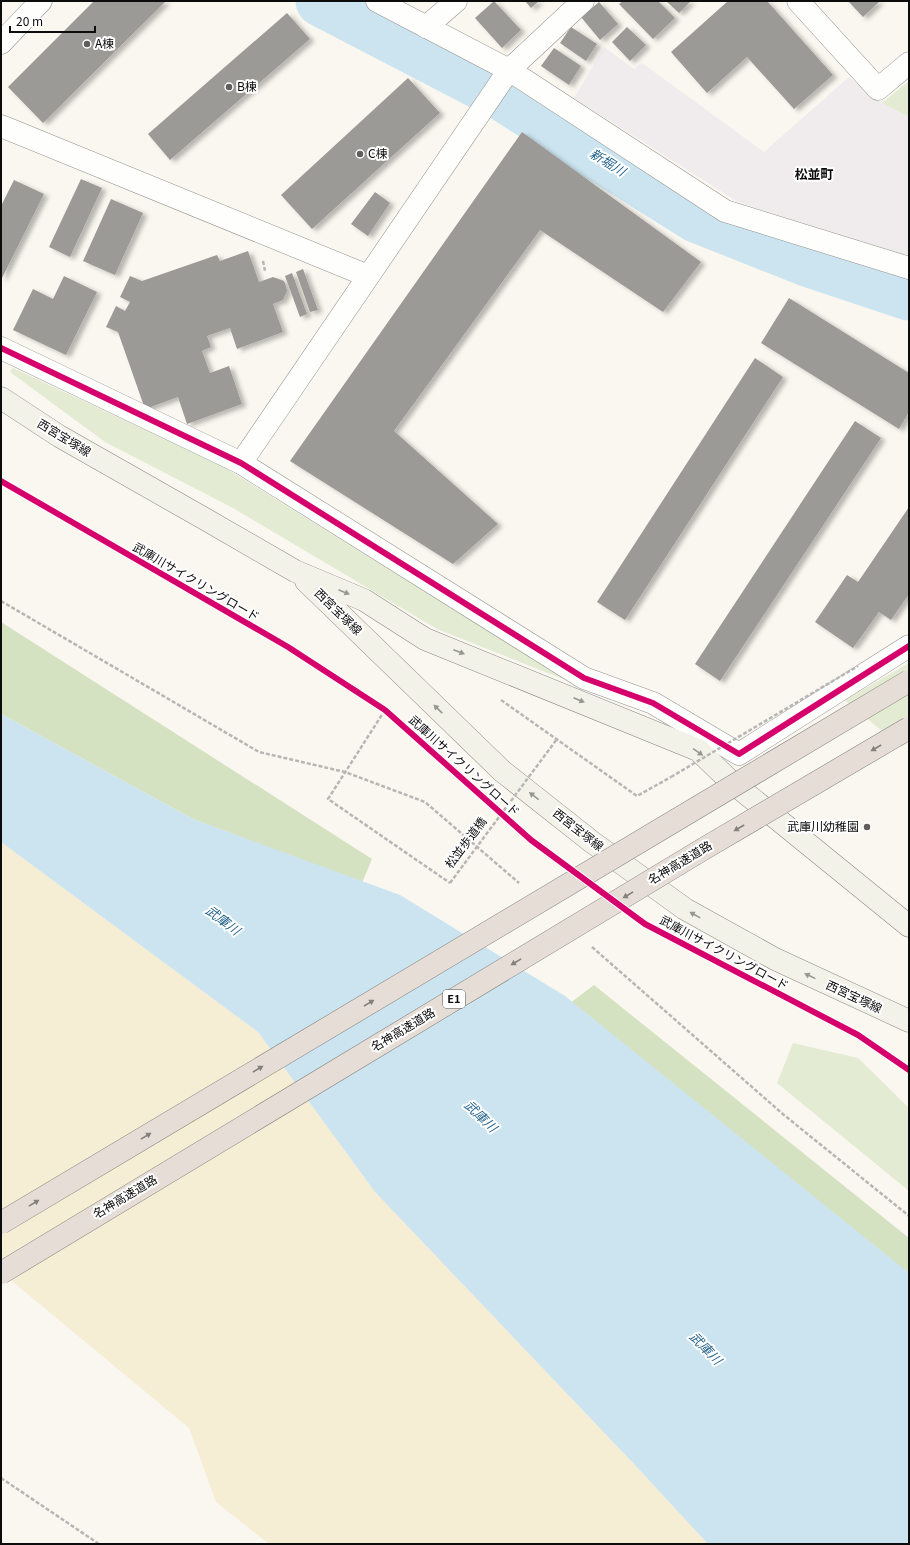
<svg xmlns="http://www.w3.org/2000/svg" width="910" height="1545" font-family="Georgia,'Noto Sans JP',serif">
<defs>
<filter id="shadow"><feDropShadow dx="4.5" dy="2.5" stdDeviation="2" flood-color="#0004"/></filter>
</defs>
<rect width="100%" height="100%" fill="#faf7f0"/>
<!-- industrial -->
<path fill="#f0ebec" d="M604,47l30,22 8,-6 122,89 85,-75 33,26 27,14v143l-171,-58 -164,-104z"/>
<!-- green -->
<g fill="#e3ebd3">
<path d="M909,81v36l-27,-14z"/>
<path d="M13,368l211,99 227,141 111,65 1,6 -126,-50 -204,-121 -128,-66 -95,-70z"/>
<path d="M909,663v79l-8,5 -56,-47z"/>
<path d="M793,1043l65,15 51,50v83l-132,-108z"/>
</g>
<!-- forest -->
<g fill="#d5e2c2">
<path d="M1,622l371,237 -10,24 -169,-64 -192,-105z"/>
<path d="M594,985l315,253v62l-356,-284z"/>
</g>
<!-- sand -->
<path fill="#f6edd5" d="M1,842l257,190 117,160 259,272 74,80h-439l-53,-42 -27,-74 -188,-156z"/>
<!-- water -->
<path fill="#cce4ef" d="M1,714l192,105 207,76 165,101 344,277v271h-201l-74,-80 -259,-272 -117,-160 -257,-190z"/>
<g fill="none" stroke-linecap="round" stroke-linejoin="round">
<!-- river -->
<path stroke="#cce4ef" stroke-width="51" d="M321,1l179,93 196,123 111,44 102,34"/>
</g>
<!-- building -->
<g fill="#9c9a96" filter="url(#shadow)">
<path d="M94,1h72l-123,122 -35,-36z"/>
<path d="M494,1l27,29 -19,18 -27,-30z"/>
<path d="M525,1h14l-8,7z"/>
<path d="M623,1h35l17,17 -22,21 -34,-35z"/>
<path d="M666,1h25l-12,12z"/>
<path d="M728,1h39l66,74 -39,34 -47,-52 -40,36 -36,-41z"/>
<path d="M848,1h32l-17,16z"/>
<path d="M599,2l19,22 -18,16 -19,-23z"/>
<path d="M287,13l23,26 -140,121 -22,-26z"/>
<path d="M571,27l26,17 -11,17 -26,-18z"/>
<path d="M627,27l19,18 -16,16 -18,-19z"/>
<path d="M554,48l27,18 -12,19 -28,-19z"/>
<path d="M408,78l32,35 -128,116 -31,-34z"/>
<path d="M522,132l179,130 -38,50 -123,-82 -146,201 104,93 -45,40 -163,-103z"/>
<path d="M81,179l21,9 -32,69 -21,-10z"/>
<path d="M14,180l30,14 -43,86v-74z"/>
<path d="M375,192l15,11 -22,33 -17,-12z"/>
<path d="M111,199l32,14 -28,62 -32,-14z"/>
<path d="M248,251l11,31 14,-5 11,4 2,5 1,5 -4,9 -10,4 10,28 -46,17 -7,-21 -23,8 4,11 -9,4 8,22 19,-7 13,38 -55,20 -9,-27 -33,12 -27,-77 -12,-5 10,-21 9,5 5,-9 -10,-5 10,-21 12,5 75,-26 3,6z"/>
<path d="M303,269l15,41 -8,2 -14,-40z"/>
<path d="M292,273l15,41 -7,3 -15,-41z"/>
<path d="M64,276l33,16 -31,63 -53,-25 20,-41 20,10z"/>
<path d="M789,298l120,75v39l-10,17 -138,-86z"/>
<path d="M755,358l28,19 -158,243 -28,-18z"/>
<path d="M855,421l26,17 -161,243 -25,-17z"/>
<path d="M909,507v87l-18,26 -12,-8 -26,36 -38,-26 32,-47 11,7z"/>
</g>
<g fill="none" stroke-linecap="round" stroke-linejoin="round">
<!-- minor casing -->
<g stroke="#93928f" stroke-width="23">
<g id="minor">
<path d="M377,1l132,69 216,141 184,57"/>
<path d="M798,1l80,88 31,-26"/>
<path d="M426,27l30,-26"/>
<path d="M1,43l40,-42"/>
<path d="M1,126l367,150"/>
<path d="M1,348l240,115 343,215 69,25 86,51 170,-108"/>
<path d="M241,463l268,-393 74,-69"/>
</g>
</g>
<!-- secondary casing -->
<g stroke="#8a8885" stroke-width="23">
<g id="secondary">
<path d="M1,398l58,38 146,83 90,52 69,29 61,39 273,111 30,29 181,147"/>
<path d="M306,581l196,190 90,71 93,67 90,50 134,62"/>
</g>
</g>
<!-- path -->
<g stroke="#b7b6b5" stroke-width="2.5" stroke-dasharray="4 2" stroke-linecap="butt">
<path d="M263,261l2,10"/>
<path d="M1,601l258,151 86,20 80,30 94,81"/>
<path d="M501,700l136,96 34,-19"/>
<path d="M385,710l-57,89 122,84"/>
<path d="M592,947l192,168 125,101"/>
<path d="M1,1478l98,66"/>
</g>
<!-- minor -->
<use href="#minor" stroke="#fefefd" stroke-width="22"/>
<!-- secondary -->
<use href="#secondary" stroke="#f3f2e9" stroke-width="22"/>
<!-- motorway-bridge casing -->
<g stroke="#807f7c" stroke-width="23" stroke-linecap="butt">
<g id="motorway-bridge">
<path d="M1,1223l908,-542"/>
<path d="M1,1273l704,-425 204,-120"/>
</g>
</g>
<!-- path-bridge -->
<g stroke="#b7b6b5" stroke-width="2.5" stroke-dasharray="4 2" stroke-linecap="butt">
<path d="M671,777l187,-111"/>
<path d="M450,883l107,-144"/>
</g>
<!-- motorway-bridge -->
<use href="#motorway-bridge" stroke="#e6ded6" stroke-width="22"/>
<!-- cycleway casing -->
<g stroke="#fff" stroke-width="8">
<g id="cycleway">
<path d="M1,348l240,115 343,215 69,25 86,51 170,-108"/>
<path d="M1,481l287,166 97,63 146,130 114,84 213,111 51,35"/>
</g>
</g>
<!-- cycleway -->
<use href="#cycleway" stroke="#d6006c" stroke-width="6"/>
</g>
<!-- one-way arrows -->
<defs><path id="oneway-solid" d="M-6-.8H1V-3.2L6.5 0L1 3.2V.8H-6Z"/></defs>
<g fill="#979691">
<use href="#oneway-solid" transform="translate(344 592) rotate(23)"/>
<use href="#oneway-solid" transform="translate(459 652) rotate(21)"/>
<use href="#oneway-solid" transform="translate(579 700) rotate(23)"/>
<use href="#oneway-solid" transform="translate(438 709) rotate(-136)"/>
<use href="#oneway-solid" transform="translate(698 752) rotate(35)"/>
<use href="#oneway-solid" transform="translate(534 796) rotate(-142)"/>
<use href="#oneway-solid" transform="translate(695 915) rotate(-151)"/>
<use href="#oneway-solid" transform="translate(810 976) rotate(-154)"/>
</g>
<g fill="#84807b">
<use href="#oneway-solid" transform="translate(876 748) rotate(150)"/>
<use href="#oneway-solid" transform="translate(739 828) rotate(150)"/>
<use href="#oneway-solid" transform="translate(628 895) rotate(149)"/>
<use href="#oneway-solid" transform="translate(516 962) rotate(149)"/>
<use href="#oneway-solid" transform="translate(369 1003) rotate(-31)"/>
<use href="#oneway-solid" transform="translate(258 1069) rotate(-31)"/>
<use href="#oneway-solid" transform="translate(146 1136) rotate(-31)"/>
<use href="#oneway-solid" transform="translate(34 1203) rotate(-31)"/>
</g>
<!-- markers -->
<g fill="#5f5e5c" stroke="#fff" stroke-width="1.5">
<circle cx="87" cy="44" r="4"/>
<circle cx="229" cy="87" r="4"/>
<circle cx="360" cy="154" r="4"/>
<circle cx="867" cy="827" r="4"/>
</g>
<g text-anchor="middle" stroke-width="4" stroke-linejoin="round" paint-order="stroke">
<!-- shield labels -->
<rect fill="#fff" stroke="#555" stroke-width="1" x="443" y="990" width="22" height="18" rx="3"/>
<g font-size="11" font-weight="bold" fill="#0c0c0c">
<text x="454" y="1003">E1</text>
</g>
<!-- poi labels -->
<g font-size="12" fill="#0c0c0c" stroke="#fff" text-anchor="start">
<text x="95" y="48">A棟</text>
<text x="237" y="91">B棟</text>
<text x="368" y="158">C棟</text>
<text x="859" y="831" text-anchor="end">武庫川幼稚園</text>
</g>
<!-- street labels -->
<g font-size="12" fill="#0c0c0c" stroke="#fff">
<text transform="translate(64 438) rotate(31)" y="4">西宮宝塚線</text>
<text transform="translate(196 582) rotate(30)" y="4">武庫川サイクリングロード</text>
<text transform="translate(338 612) rotate(44)" y="4">西宮宝塚線</text>
<text transform="translate(464 766) rotate(42)" y="4">武庫川サイクリングロード</text>
<text transform="translate(578 830) rotate(38)" y="4">西宮宝塚線</text>
<text transform="translate(466 843) rotate(-53)" y="4">松並歩道橋</text>
<text transform="translate(680 863) rotate(-31)" y="4">名神高速道路</text>
<text transform="translate(724 953) rotate(28)" y="4">武庫川サイクリングロード</text>
<text transform="translate(854 997) rotate(25)" y="4">西宮宝塚線</text>
<text transform="translate(403 1030) rotate(-31)" y="4">名神高速道路</text>
<text transform="translate(125 1197) rotate(-31)" y="4">名神高速道路</text>
</g>
<!-- water labels -->
<g font-size="13" font-style="italic" fill="#26648d" stroke="#fff">
<text transform="translate(608 162) rotate(32)" y="5">新堀川</text>
<text transform="translate(223 920) rotate(37)" y="5">武庫川</text>
<text transform="translate(481 1116) rotate(44)" y="5">武庫川</text>
<text transform="translate(706 1348) rotate(46)" y="5">武庫川</text>
</g>
<!-- neighbourhood labels -->
<g font-size="13" font-weight="bold" fill="#0c0c0c" stroke="#fff">
<text x="814" y="179">松並町</text>
</g>
</g>
<!-- border -->
<rect width="910" height="1545" fill="none" stroke="#0c0c0c" stroke-width="4"/>
<!-- scale -->
<path d="M10 26v6h85v-6" fill="none" stroke="#0c0c0c" stroke-width="2"/>
<text x="16" y="26" font-size="12" fill="#0c0c0c" stroke="#ffffff" stroke-width="3" paint-order="stroke">20 m</text>
</svg>
